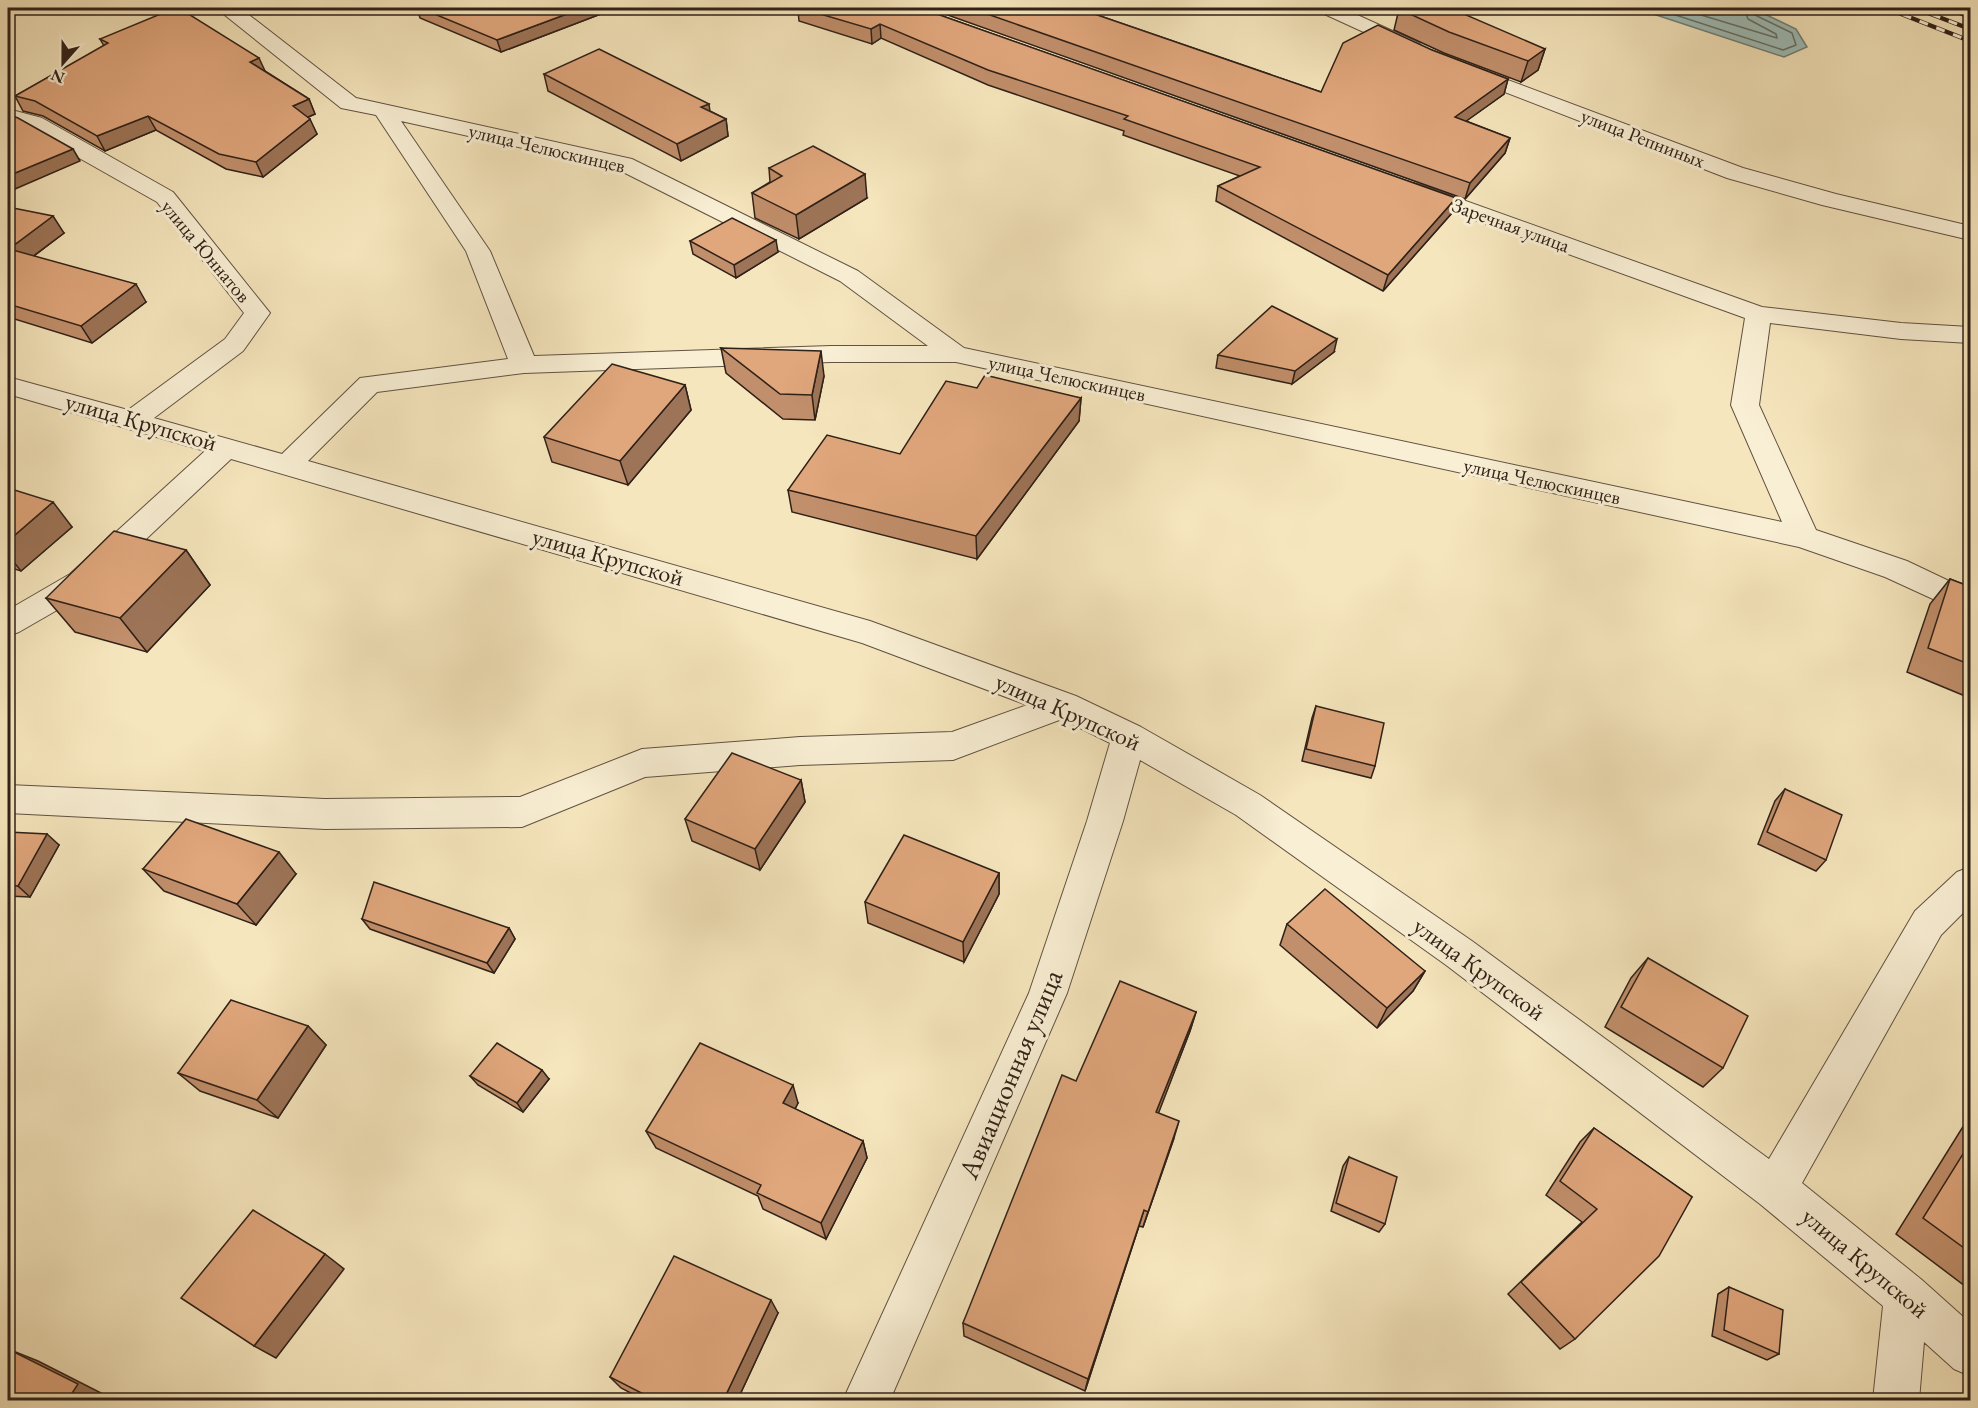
<svg xmlns="http://www.w3.org/2000/svg" width="1978" height="1408" font-family="'EB Garamond',serif">
<rect width="100%" height="100%" fill="#f6e6bd"/>
<filter id="stains"><feTurbulence type="fractalNoise" baseFrequency=".00333" numOctaves="4"/><feColorMatrix values="0 0 0 0 .2 0 0 0 0 .09 0 0 0 0 .02 0 0 0 .5 -.17"/></filter>
<radialGradient id="worn" r=".72"><stop offset=".6" stop-color="#630" stop-opacity="0"/><stop offset="1" stop-color="#630" stop-opacity=".3"/></radialGradient>
<!-- water -->
<path fill="#9ebeb8" stroke="#727f78" stroke-width="1.5" d="M1635,8h117l44,21 11,18 -23,10z"/>
<g fill="none" stroke-linecap="round" stroke-linejoin="round">
<!-- shore -->
<g stroke="#667068" stroke-width="1.5">
<path d="M1654,8l129,42 13,-5 -4,-12 -37,-18 -3,-7"/>
<path d="M1678,8l99,30 -1,-4 -28,-15 -4,-11"/>
</g>
<!-- minor casing -->
<g stroke="#615241" stroke-width="2">
<g id="minor">
<path d="M219,8h21l116,90 276,61 226,112 106,77 818,174 -51,-117 14,-87 -340,-123 -4,-5 4,-5 8,-2 8,2 341,122 139,16 69,4v16l-69,-4 -131,-16 -11,82 57,125 91,31 63,30v25l-85,-39 -86,-30 -843,-185h-125l-307,11 -147,19 -69,69 562,160 206,75 65,31 119,68 212,146 297,218 146,-248 42,-39 13,-5v39l-29,29 -139,248 120,97 48,43v53l-16,-7 -30,-27 -5,58h-46l10,-94 -123,-102 -314,-239 -210,-150 -96,-55 -17,61 -56,172 -177,407h-47l186,-407 58,-172 23,-78 -48,-24 -109,41 -153,5 -155,12 -123,50 -197,2 -317,-16v-28l317,14 195,-2 122,-48 158,-12 152,-5 75,-27 -165,-62 -631,-184 -139,131 -73,42 -11,4v-26l62,-36 135,-123 -197,-57v-17l120,33 97,-71 19,-26 -87,-111 -131,-74 -18,-6v-13l34,9 131,74 97,121 -27,38 -89,67 128,36 78,-76 148,-19 -42,-108 -90,-136 -35,-7 -120,-96zM401,121l216,48 223,112 88,65h-97l-297,10 -44,-105z"/>
<path d="M1317,8h25l77,35 3,4 -3,4h-14l-85,-39z"/>
<path d="M1465,64l278,104 93,26 134,32v14l-148,-35 -95,-27 -269,-104 -3,-4 3,-4z"/>
</g>
</g>
<!-- minor -->
<use href="#minor" fill="#f9efd4" fill-rule="evenodd"/>
<!-- rail casing -->
<g stroke="#2f2118" stroke-width="4.5">
<g id="rail">
<path d="M1886,8l84,33"/>
<path d="M1915,8l55,21"/>
<path d="M1947,8l23,9"/>
</g>
</g>
<!-- rail -->
<use href="#rail" stroke="#f9efd4" stroke-width="3" stroke-dasharray="9" stroke-linecap="butt"/>
</g>
<!-- wall -->
<g fill="#c18f6b" stroke="#2f2118" stroke-width="1.5">
<path d="M417,8h188l1,4 -105,40 -81,-34z"/>
<path d="M789,8h131l536,190 -5,16 -68,77 -167,-90 2,-15 22,-10 -117,-41 1,-4 -136,-46 -107,-47 -9,6 -73,-23 -1,-10z"/>
<path d="M928,8h149l244,84 111,-42 76,29 -4,15 -38,27 44,17 -5,15 -40,46z"/>
<path d="M1399,9l146,40 -7,21 -17,12 -77,-29 -50,-23z"/>
<path d="M100,39l165,32 44,28 6,15 -7,3 9,17 -54,43 -37,-8 -70,-39 -51,21 -62,-35 -20,-5 -8,-15 89,-50z"/>
<path d="M544,74l166,37 16,8 2,17 -47,25 -133,-70z"/>
<path d="M769,168l98,30 -68,41 -44,-21 -3,-25 18,-11z"/>
<path d="M8,207l56,26 -30,23 112,46 -54,41 -84,-26z"/>
<path d="M690,241l88,11 -42,26 -43,-24z"/>
<path d="M721,348l103,28 -9,44 -32,-1 -57,-46z"/>
<path d="M1334,352l-42,32 -76,-16 2,-13z"/>
<path d="M685,385l6,25 -63,75 -76,-23 -8,-25z"/>
<path d="M977,388l104,10 -2,23 -102,138 -185,-47 -4,-22 112,-36z"/>
<path d="M8,488l64,39 -51,44 -13,-4z"/>
<path d="M186,550l24,35 -63,67 -72,-20 -29,-34z"/>
<path d="M1950,579l21,8v110l-1,1 -63,-26 23,-68z"/>
<path d="M1316,706l59,60 -4,12 -69,-17 10,-43z"/>
<path d="M801,780l4,22 -45,68 -68,-29 -7,-22z"/>
<path d="M1785,789l41,71 -10,11 -58,-27 17,-43z"/>
<path d="M8,832l51,13 -29,52 -22,-1z"/>
<path d="M143,869l153,5 -40,51 -92,-34z"/>
<path d="M999,873v21l-35,68 -96,-39 -3,-21z"/>
<path d="M362,919l147,9 6,11 -21,34 -124,-44z"/>
<path d="M1287,924l138,47 -12,20 -36,37 -97,-83z"/>
<path d="M1648,958l75,110 -20,19 -98,-60 26,-49z"/>
<path d="M1196,1012l-6,19 -32,82 16,25 -31,89 -4,-1 -54,165 -121,-55 -1,-13 113,-242z"/>
<path d="M308,1026l18,19 -48,73 -78,-27 -22,-18z"/>
<path d="M470,1076l79,3 -26,33 -45,-27z"/>
<path d="M798,1103l-3,6 68,32 4,17 -41,81 -63,-30 -5,-13 -102,-48 -10,-17z"/>
<path d="M1971,1115v173l-2,1 -73,-55 73,-117z"/>
<path d="M1594,1128l98,69 -117,142 -15,10 -52,-55 74,-72 -36,-27 34,-53z"/>
<path d="M1349,1157l36,67 -6,8 -48,-21 12,-45z"/>
<path d="M1729,1287l50,67 -12,6 -55,-24 6,-42z"/>
<path d="M778,1313l-41,88h-91l-25,-13 -11,-11z"/>
</g>
<!-- shaded-wall -->
<g fill="#9d7457" stroke="#2f2118" stroke-width="1.5">
<path d="M583,8h22l1,4 -105,40 -4,-12z"/>
<path d="M880,24l1,14 -9,6 -1,-15z"/>
<path d="M1545,49l-7,21 -17,12 7,-21z"/>
<path d="M259,58l7,15 -16,-11z"/>
<path d="M1508,79l-4,15 -53,38 4,-15z"/>
<path d="M309,99l6,15 -16,7 -6,-15z"/>
<path d="M709,104l2,16 -10,-13z"/>
<path d="M148,116l8,14 -51,21 -8,-15z"/>
<path d="M310,119l7,15 -54,43 -7,-15z"/>
<path d="M726,119l2,17 -47,25 -4,-17z"/>
<path d="M1510,138l-5,15 -40,46 5,-16z"/>
<path d="M73,149l7,12 -72,31v-16z"/>
<path d="M865,174l2,24 -68,41 -3,-24z"/>
<path d="M1456,198l-5,16 -68,77 5,-16z"/>
<path d="M53,216l11,17 -44,33 -11,-17z"/>
<path d="M776,240l2,12 -42,26 -2,-13z"/>
<path d="M136,284l10,18 -54,41 -11,-17z"/>
<path d="M1337,339l-3,13 -42,32 3,-13z"/>
<path d="M821,351l3,25 -9,44 -3,-25z"/>
<path d="M685,385l6,25 -63,75 -8,-24z"/>
<path d="M1081,398l-2,23 -102,138 -1,-23z"/>
<path d="M53,502l19,25 -51,44 -13,-16v-14z"/>
<path d="M186,550l24,35 -63,67 -27,-34z"/>
<path d="M801,780l4,22 -45,68 -5,-21z"/>
<path d="M47,834l12,11 -29,52 -12,-11z"/>
<path d="M279,852l17,22 -40,51 -19,-21z"/>
<path d="M999,873v21l-35,68 -1,-20z"/>
<path d="M509,928l6,11 -21,34 -7,-10z"/>
<path d="M1425,971l-12,20 -36,37 10,-20z"/>
<path d="M1196,1012l-6,19 -38,99 4,-18z"/>
<path d="M308,1026l18,19 -48,73 -21,-18z"/>
<path d="M542,1070l7,9 -26,33 -6,-9z"/>
<path d="M793,1085l5,18 -9,18 -6,-18z"/>
<path d="M1179,1121l-5,17 -31,89 5,-15z"/>
<path d="M863,1141l4,17 -41,81 -5,-16z"/>
<path d="M1144,1210l-5,16 -54,165 3,-12z"/>
<path d="M325,1254l19,15 -68,89 -22,-12z"/>
<path d="M771,1300l7,13 -41,88h-14z"/>
<path d="M8,1349l30,12 69,35 -4,5h-36z"/>
</g>
<!-- building -->
<g fill="#e0a67c" stroke="#2f2118" stroke-width="1.5">
<path d="M175,8h4l80,50 -9,4 59,37 -16,7 17,13 -54,43 -37,-8 -71,-38 -51,20 -62,-35 -20,-5 93,-53 -8,-4z"/>
<path d="M420,8h163l-86,32z"/>
<path d="M800,8h120l536,190 -68,77 -170,-89 42,-19 -136,-48 4,-3 -140,-46 -108,-46 -9,5z"/>
<path d="M970,8h107l244,84 22,-49 35,-18 54,25 76,29 -53,38 55,21 -40,45z"/>
<path d="M1403,8h47l95,41 -17,12 -79,-29 -50,-23z"/>
<path d="M599,49l110,55 -8,3 25,12 -49,25 -133,-70z"/>
<path d="M8,114l10,4 55,31 -65,27z"/>
<path d="M813,146l52,28 -69,41 -44,-22 30,-17 -13,-8z"/>
<path d="M8,207l45,9 -44,33 127,35 -55,42 -73,-22z"/>
<path d="M732,218l44,22 -42,25 -44,-24z"/>
<path d="M1272,306l65,33 -42,32 -77,-16z"/>
<path d="M721,348l100,3 -9,44 -32,-1z"/>
<path d="M612,364l73,21 -65,76 -76,-24z"/>
<path d="M985,375l96,23 -105,138 -188,-46 39,-55 73,19 46,-73 31,7z"/>
<path d="M8,488l45,14 -45,39z"/>
<path d="M114,531l72,19 -66,68 -74,-20z"/>
<path d="M1950,579l21,8v78l-43,-17z"/>
<path d="M1316,706l68,17 -9,43 -69,-17z"/>
<path d="M732,753l69,27 -46,69 -70,-30z"/>
<path d="M1785,789l57,26 -16,45 -59,-28z"/>
<path d="M186,819l93,33 -42,52 -94,-35z"/>
<path d="M8,832l39,2 -29,52 -10,-1z"/>
<path d="M904,835l95,38 -36,69 -98,-40z"/>
<path d="M374,882l135,46 -22,35 -125,-44z"/>
<path d="M1325,889l100,82 -38,37 -100,-84z"/>
<path d="M1648,958l100,58 -25,52 -102,-61z"/>
<path d="M1120,981l76,31 -40,100 23,9 -31,91 -4,-2 -56,169 -125,-56 99,-248 14,6z"/>
<path d="M231,1000l77,26 -51,74 -79,-27z"/>
<path d="M497,1043l45,27 -25,33 -47,-27z"/>
<path d="M700,1043l93,42 -10,18 80,38 -42,82 -64,-30 4,-8 -115,-54z"/>
<path d="M1594,1128l98,69 -33,59 -84,83 -54,-57 76,-73 -37,-28z"/>
<path d="M1971,1141v112l-48,-35z"/>
<path d="M1349,1157l48,20 -12,47 -49,-21z"/>
<path d="M253,1210l72,44 -71,92 -73,-48z"/>
<path d="M674,1256l97,44 -48,101h-66l-47,-24z"/>
<path d="M1729,1287l54,23 -4,44 -55,-24z"/>
<path d="M8,1349l70,35 -11,17h-59z"/>
</g>
<g text-anchor="middle" stroke-width="6" stroke-linejoin="round" paint-order="stroke">
<!-- far-street labels -->
<g font-size="20" fill="#2f2118" stroke="#f9efd4">
<text transform="translate(1643 138) rotate(21)" y="7">улица Репниных</text>
<text transform="translate(547 148) rotate(13)" y="7">улица Челюскинцев</text>
<text transform="translate(1511 225) rotate(20)" y="7">Заречная улица</text>
<text transform="translate(206 251) rotate(50)" y="7">улица Юннатов</text>
<text transform="translate(1067 378) rotate(12)" y="7">улица Челюскинцев</text>
<text transform="translate(1542 481) rotate(12)" y="7">улица Челюскинцев</text>
</g>
<!-- street labels -->
<g font-size="24" fill="#2f2118" stroke="#f9efd4">
<text transform="translate(141 422) rotate(16)" y="8">улица Крупской</text>
<text transform="translate(608 557) rotate(16)" y="8">улица Крупской</text>
<text transform="translate(1068 712) rotate(24)" y="8">улица Крупской</text>
<text transform="translate(1479 969) rotate(36)" y="8">улица Крупской</text>
<text transform="translate(1865 1263) rotate(40)" y="8">улица Крупской</text>
</g>
<!-- near-street labels -->
<g font-size="28" fill="#2f2118" stroke="#f9efd4">
<text transform="translate(1010 1074) rotate(-67)" y="10">Авиационная улица</text>
</g>
</g>
<!-- margin -->
<rect width="1978" height="1408" fill="none" stroke="#f6e6bd" stroke-width="30"/>
<rect x="9" y="9" width="1960" height="1390" fill="none" stroke="#2f2118" stroke-width="3"/>
<rect x="15" y="15" width="1948" height="1378" fill="none" stroke="#2f2118" stroke-width="1.5"/>
<!-- north arrow -->
<g transform="translate(63 63) rotate(201)" stroke="#f9efd4" stroke-width="4.5" paint-order="stroke">
<path d="M0-4.5L10 22L0 15L-10 22Z" fill="#2f2118"/>
<text y="-9" font-size="16" font-weight="bold" text-anchor="middle" fill="#2f2118">N</text>
</g>
<rect width="100%" height="100%" filter="url(#stains)"/>
<rect width="100%" height="100%" fill="url(#worn)"/>
</svg>
